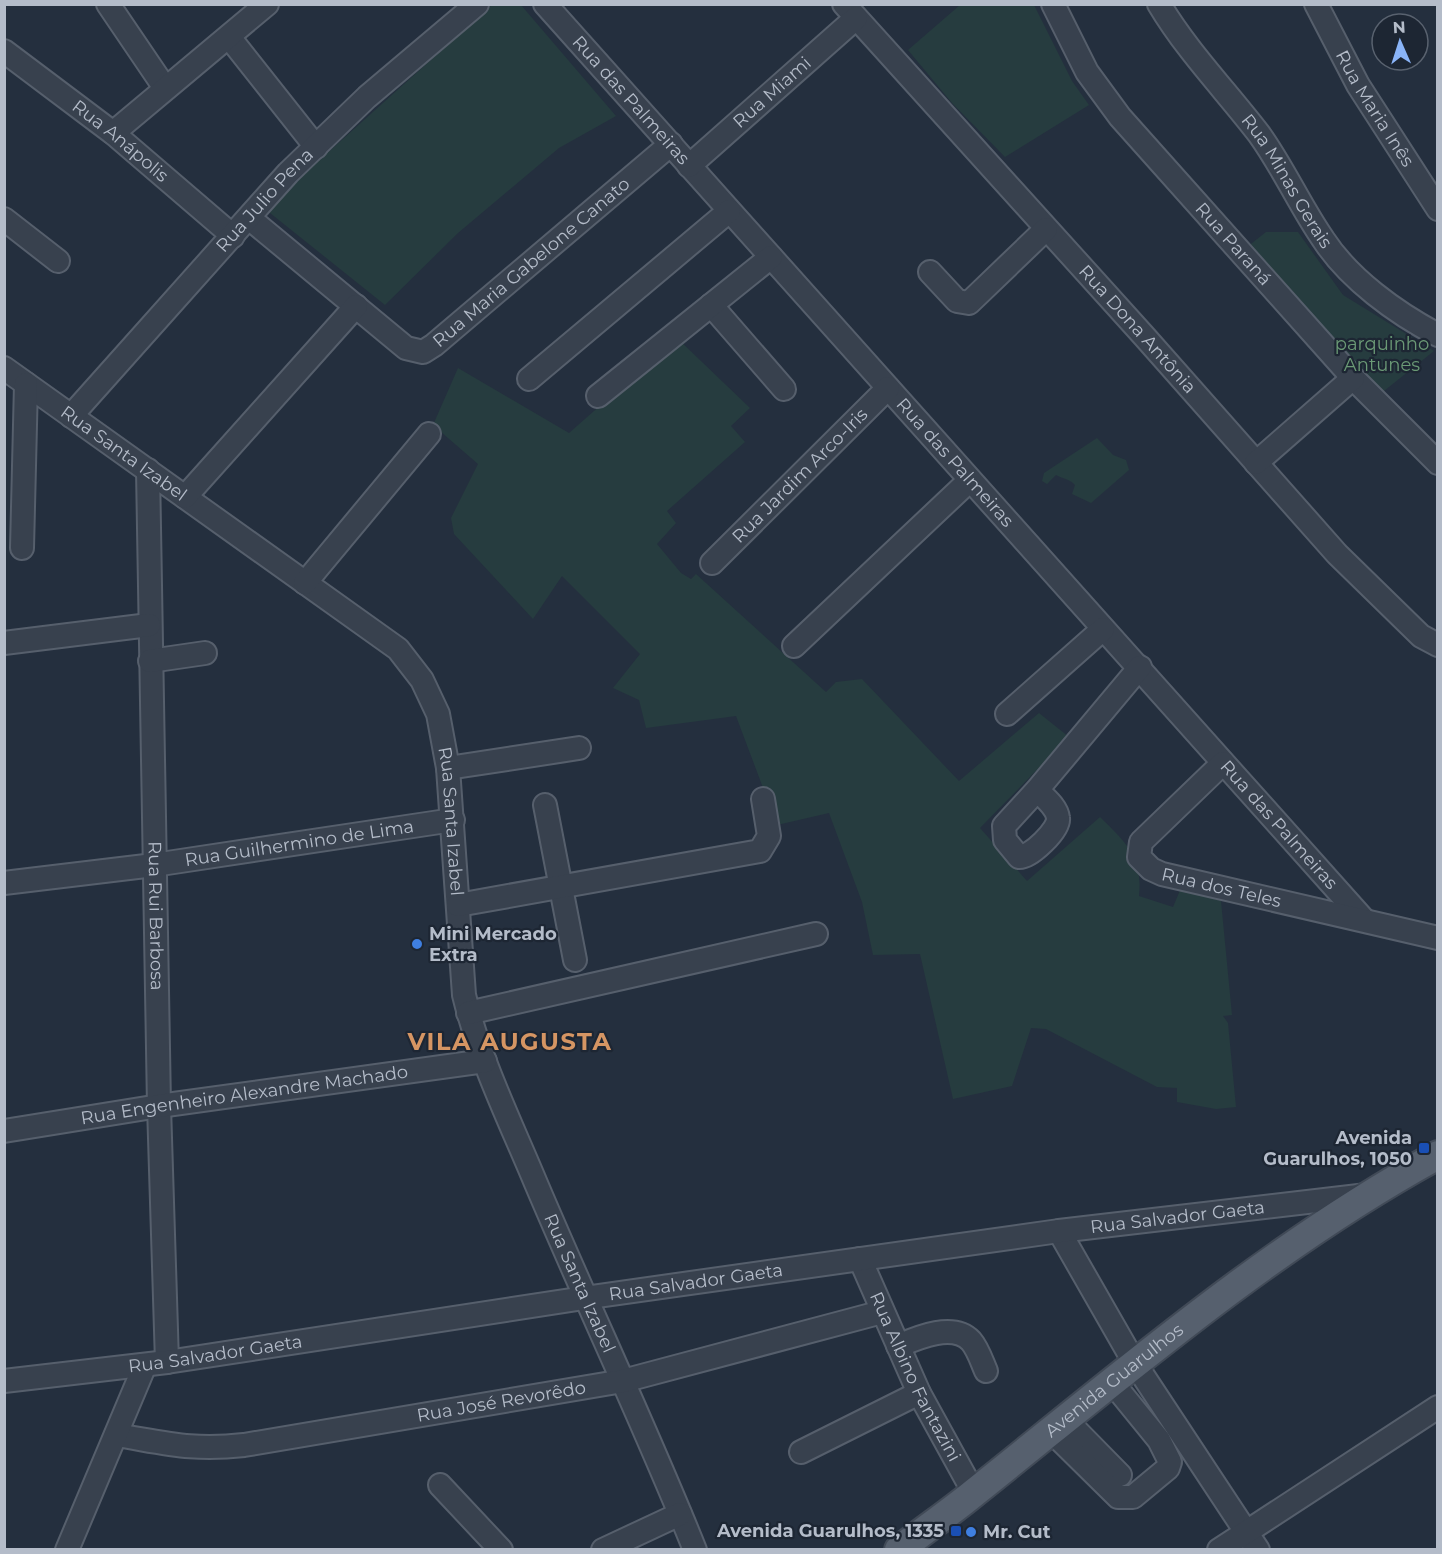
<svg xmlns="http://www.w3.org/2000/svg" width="1442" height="1554" font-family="Montserrat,sans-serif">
<rect width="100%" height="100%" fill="#242f3e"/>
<!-- green -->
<g fill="#263c3f">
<path d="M492,5h29l95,111 -57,32 -101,85 -73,72 -120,-96z"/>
<path d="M960,5h74l38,76 17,24 -84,52 -53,-54 -44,-53z"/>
<path d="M1266,232h32l45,63 91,56 -55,44 -132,-148z"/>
<path d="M677,338l73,70 -19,18 14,16 -78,69 9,12 -19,21 24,29 10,6 5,-5 130,118 10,-10 26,-3 97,102 80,-68 30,24 -89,91 47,53 73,-64c26,26 43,39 39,79l34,11 8,-19 40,13 11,114 -9,1 5,7 8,84 -20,2 -39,-7v-14l-20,-1 -111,-58 -15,-1 -19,58 -59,13 -33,-145 -47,1 -11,-53 -33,-89 -52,12 -41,-109 -90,12 -7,-28 -26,-12 27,-34 -78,-78 -29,43 -79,-85 -3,-16 27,-54 -45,-39 25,-57 111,65z"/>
<path d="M1097,438l16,17 13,5 3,10 -38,33 -19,-9 3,-9c-5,-6 -12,-6 -19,-10l-9,9 -5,-3 2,-8z"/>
</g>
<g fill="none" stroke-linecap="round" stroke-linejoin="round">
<!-- minor casing -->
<g stroke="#565f6c" stroke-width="26">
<g id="minor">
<path d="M108,4l57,84"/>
<path id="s1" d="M545,4l819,916"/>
<path id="s2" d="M844,4l300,332 193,218 84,82 17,9"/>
<path id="s3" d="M1053,4l34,68 33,45 233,261 85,85"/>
<path id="s4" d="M1159,4c28,47 67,87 100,130 24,33 41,72 64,105 26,40 73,74 115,96"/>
<path id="s5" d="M1316,4l42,81 80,124"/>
<path d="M229,37l87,110"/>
<path id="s6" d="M4,51l109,82 120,103"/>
<path d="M113,133l154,-129"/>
<path id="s7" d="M689,166l167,-148"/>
<path id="s8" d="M249,218l157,130 17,4 11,-7 237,-201"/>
<path d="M4,219l54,42"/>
<path d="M930,272l27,29 12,2 77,-74"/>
<path d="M711,305l73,84"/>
<path id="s9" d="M4,368l394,281 24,31 16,34 10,54 16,227c15,62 43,120 68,179 53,126 112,249 163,376"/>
<path d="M529,379l200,-168"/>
<path d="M598,396l173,-139"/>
<path id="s10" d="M71,416l217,-243 79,-76 110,-93"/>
<path d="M1256,463l97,-85"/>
<path id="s11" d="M148,470l11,636 8,256"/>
<path d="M185,497l171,-191"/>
<path d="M22,548l4,-164"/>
<path id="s12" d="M712,563l176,-175"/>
<path d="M305,583l124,-149"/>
<path d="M4,643l145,-18"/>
<path d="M794,646l176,-166"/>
<path d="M150,661l55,-8"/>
<path d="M1007,714l96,-85"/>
<path id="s13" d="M1223,763l-82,79 -2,15 12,12 11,5 276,64"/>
<path d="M448,768l131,-20"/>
<path d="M1037,790c7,7 20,17 21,28 2,11 -28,40 -39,39l-14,-17 -1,-14 33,-36 103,-123"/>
<path d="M545,805l30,155"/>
<path id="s14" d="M4,883l150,-18 299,-45"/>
<path d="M458,905l302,-54 9,-15 -6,-37"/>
<path d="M468,1013l348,-79"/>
<path id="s15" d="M4,1131l155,-25 326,-45"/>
<path d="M1059,1231l75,131 124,188"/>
<path id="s16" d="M860,1259l59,134 55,100"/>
<path d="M898,1346c19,-8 55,-24 73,-5 7,8 11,21 15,30"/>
<path id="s17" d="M4,1381l163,-19 417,-64 475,-67 308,-36"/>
<path d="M1065,1419l55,56"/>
<path d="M1050,1430l68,67h15l35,-29 2,-6 -11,-22 -48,-59"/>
<path id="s18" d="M116,1435c50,8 76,16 128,10l379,-64 259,-69"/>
<path d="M801,1452l118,-59"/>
<path d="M440,1485l61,65"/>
<path d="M67,1550l78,-185"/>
<path d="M603,1550l77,-36"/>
<path d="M1219,1550l219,-143"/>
</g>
</g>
<!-- major casing -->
<g stroke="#414a57" stroke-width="32">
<g id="major">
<path id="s19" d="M899,1550c25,-20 52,-38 76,-58 149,-119 295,-245 463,-337"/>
</g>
</g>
<!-- minor -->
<use href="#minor" stroke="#38414e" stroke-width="22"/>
<!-- major -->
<use href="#major" stroke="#56606e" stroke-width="28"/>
</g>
<!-- markers -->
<g fill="#3f7fe0" stroke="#1d2633" stroke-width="2">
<circle cx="417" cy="944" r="6"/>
<circle cx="971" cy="1532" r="6"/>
</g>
<g fill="#1a4fb4" stroke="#1d2633" stroke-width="2">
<rect x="1418" y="1142" width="12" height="12" rx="3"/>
<rect x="950" y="1525" width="12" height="12" rx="3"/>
</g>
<g text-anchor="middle" stroke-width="4.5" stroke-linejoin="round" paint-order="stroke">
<!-- street labels -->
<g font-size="18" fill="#b4bcc9" stroke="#1d2633">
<text dy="6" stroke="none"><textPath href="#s7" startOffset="111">Rua Miami</textPath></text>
<text dy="6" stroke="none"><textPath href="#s1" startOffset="129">Rua das Palmeiras</textPath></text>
<text dy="6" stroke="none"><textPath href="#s5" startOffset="120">Rua Maria Inês</textPath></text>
<text dy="6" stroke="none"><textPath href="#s6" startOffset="147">Rua Anápolis</textPath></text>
<text dy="6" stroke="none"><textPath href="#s4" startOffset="219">Rua Minas Gerais</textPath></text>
<text dy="6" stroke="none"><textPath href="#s10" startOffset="290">Rua Julio Pena</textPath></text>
<text dy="6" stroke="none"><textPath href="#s3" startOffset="302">Rua Paraná</textPath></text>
<text dy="6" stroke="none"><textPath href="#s8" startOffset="362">Rua Maria Gabelone Canato</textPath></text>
<text dy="6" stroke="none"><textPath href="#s2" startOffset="438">Rua Dona Antônia</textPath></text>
<text dy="6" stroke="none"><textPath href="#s9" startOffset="147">Rua Santa Izabel</textPath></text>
<text dy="6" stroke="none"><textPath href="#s1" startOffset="615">Rua das Palmeiras</textPath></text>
<text dy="6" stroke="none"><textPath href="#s12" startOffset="124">Rua Jardim Arco-Iris</textPath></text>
<text dy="6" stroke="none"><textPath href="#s9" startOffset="669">Rua Santa Izabel</textPath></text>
<text dy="6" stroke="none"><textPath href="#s1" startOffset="1101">Rua das Palmeiras</textPath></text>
<text dy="6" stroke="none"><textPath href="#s14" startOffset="298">Rua Guilhermino de Lima</textPath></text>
<text dy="6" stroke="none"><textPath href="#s13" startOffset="219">Rua dos Teles</textPath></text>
<text dy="6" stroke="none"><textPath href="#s11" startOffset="446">Rua Rui Barbosa</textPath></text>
<text dy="6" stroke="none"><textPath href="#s15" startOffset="243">Rua Engenheiro Alexandre Machado</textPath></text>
<text dy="6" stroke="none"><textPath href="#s17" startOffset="1185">Rua Salvador Gaeta</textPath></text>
<text dy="6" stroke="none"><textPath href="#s17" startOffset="699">Rua Salvador Gaeta</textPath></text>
<text dy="6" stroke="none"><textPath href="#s9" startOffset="1154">Rua Santa Izabel</textPath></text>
<text dy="6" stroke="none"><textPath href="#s17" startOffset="213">Rua Salvador Gaeta</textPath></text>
<text dy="6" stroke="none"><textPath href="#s16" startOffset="130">Rua Albino Fantazini</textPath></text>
<text dy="6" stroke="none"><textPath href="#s19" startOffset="274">Avenida Guarulhos</textPath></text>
<text dy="6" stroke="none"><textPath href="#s18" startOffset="390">Rua José Revorêdo</textPath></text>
</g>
<!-- park labels -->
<g font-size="18" fill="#6b9a76" stroke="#1d2633">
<text x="1382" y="350">parquinho<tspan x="1382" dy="21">Antunes</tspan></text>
</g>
<!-- poi labels -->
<g font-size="18" font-weight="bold" fill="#b4bcc9" stroke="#1d2633" text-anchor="start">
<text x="429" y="940">Mini Mercado<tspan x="429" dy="21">Extra</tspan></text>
<text x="1412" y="1144" text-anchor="end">Avenida<tspan x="1412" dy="21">Guarulhos, 1050</tspan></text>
<text x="944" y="1537" text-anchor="end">Avenida Guarulhos, 1335</text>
<text x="983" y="1538">Mr. Cut</text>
</g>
<!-- district labels -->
<g font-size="24" font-weight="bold" letter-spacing="1.5" fill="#d59563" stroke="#1d2633">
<text x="510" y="1050">VILA AUGUSTA</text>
</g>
</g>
<!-- border -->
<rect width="1442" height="1554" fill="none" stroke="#b4bcc9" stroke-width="12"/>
<!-- north arrow -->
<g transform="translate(1400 42) rotate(357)"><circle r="28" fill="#1d2633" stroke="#59626f" stroke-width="1.5"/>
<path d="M0-4.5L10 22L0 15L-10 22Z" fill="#8ab4f8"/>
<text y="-9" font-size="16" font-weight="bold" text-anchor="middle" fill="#b4bcc9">N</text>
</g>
</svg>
